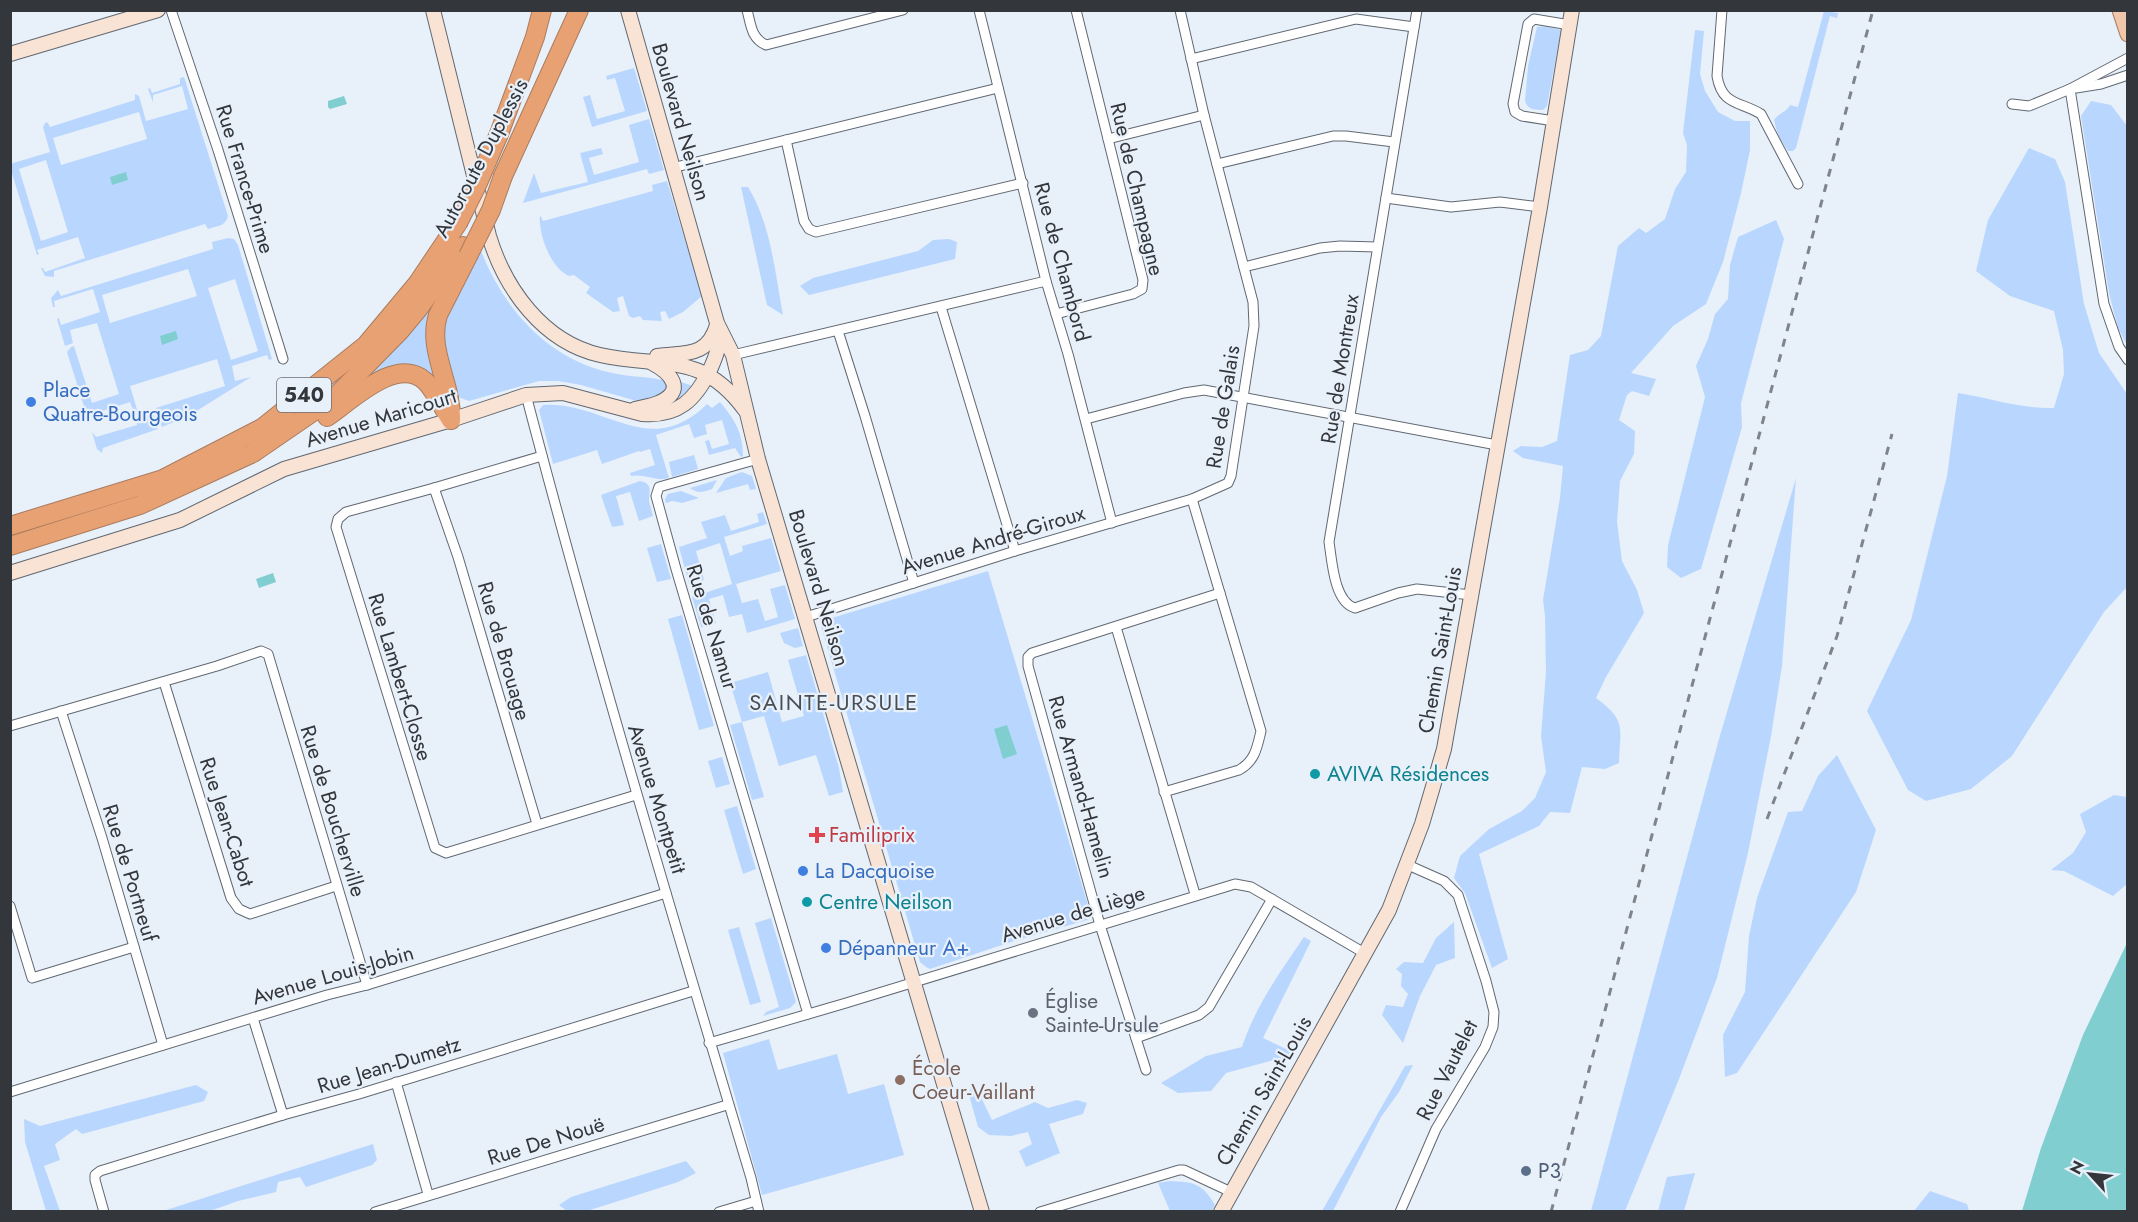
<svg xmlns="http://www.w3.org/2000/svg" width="2138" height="1222" font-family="Jost,sans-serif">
<rect width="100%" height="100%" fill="#e8f0fa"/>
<!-- green -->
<g fill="#b9d7fe" fill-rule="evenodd">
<path d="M1824,11l14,2 -1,5 -7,-2 -34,132 -3,3h-5l-10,-15 -4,-16c4,-7 12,-7 16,-15l8,2z"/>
<path d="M1546,26l15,4 -14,76 -4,4c-8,0 -15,0 -18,-9l3,-35 9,-39z"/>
<path d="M1695,30l9,1 -4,43 5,17 13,21 17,9h15v29l-9,43 -18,69 -17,42 -33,22 -42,47 25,6 -7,17 -17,-5 -5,4 -8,25 16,11 -1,23 -14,27 -3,41 5,39 15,29 7,23 -38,64 -10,21c31,23 24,29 23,65l-14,6 -23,-2 -12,46 -20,-1 -11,14 -60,28 29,105 -16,9 -27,-75 -11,-15 6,-22 29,-27 33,-18 13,-13 11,-26 -5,-36 5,-64 -1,-56 -2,-16 17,-102 3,-32 -40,-8 -10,-7 8,-5 21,1 15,-6 13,-86 18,-5 13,-14 17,-90 21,-18 7,5 19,-14 10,-30 11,-17 1,-27 -4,-12z"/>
<path d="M634,68l13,43 -55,16 -9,-30 7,-2 7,24 28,-8 -10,-33 -8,2 -1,-4z"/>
<path d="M184,77l44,139c-2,10 -11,10 -20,13l-3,-5 -151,47v6l-9,-1 -4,-8h2l2,4 40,-14 -7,-21 -41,13 2,4 -2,1 -26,-85 -1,-6 40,-12 -7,-25 3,-5 2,1 2,4 85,-27v-6l4,2 7,25 42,-12 -6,-23 -29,9v7l-5,-13 2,-1 2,5 28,-9v-6zM139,112l8,27 -86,26 -8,-27zM46,160l22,72 -27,9 -22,-72z"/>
<path d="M2091,101l20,4 16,21v219l-9,-17 -9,-35 -28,-177z"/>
<path d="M649,119l15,51 -15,4 -2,-5 -124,34 11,-30 7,20 47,-11 -8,-29 21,-5 2,6 -14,4 5,17 45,-13 -10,-37z"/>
<path d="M2029,148l26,11 10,23 19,122 15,49 28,41v193l-23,25 -92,144 -41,33 -45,12 -18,-11 -41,-79 44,-91 36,-144 11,-83c32,5 63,16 96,15l10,-34 -1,-24 -9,-39 -44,-15 -34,-25 12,-51z"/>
<path d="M667,181l35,115 -19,16 -14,7 -4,-8 -5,1 2,9 -19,-1 -3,-4 -7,2 -4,-2 -6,-20 -6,2 3,13 -7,1 -27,-19 4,-6 -16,-12 -5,1c-18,-8 -31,-41 -29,-61l3,6 110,-30 -1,-6z"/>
<path d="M741,187h7c23,37 27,86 35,128l-16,-10z"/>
<path d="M1776,220l8,19 -43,164 1,24 -41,142 -20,9 -14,-11 1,-22 37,-148 -9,-31 12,-27 7,-25 13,-15 2,-34 8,-28z"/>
<path d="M228,238l6,1 4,6 34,114 -3,1 -2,-5 -35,11 3,15 16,-4 -61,38 -28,12 -6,-19 69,-22 -8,-27 -87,27 8,27 -3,2 -5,-13 -43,14 -20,-64 4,-5 3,-1 18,57 27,-9 -22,-71 -27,7 3,13 -8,3 -8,-27 2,-1 2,7 39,-13 -7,-23 -39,12 1,6h-2l-2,-9 7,-8 3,6 152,-47 -1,-7zM188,269l9,27 -87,27 -8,-28zM235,279l23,72 -27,9 -23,-72z"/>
<path d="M949,239l8,3 -2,17 -146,36 -9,-9 13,-8 105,-27 15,-11z"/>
<path d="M479,246c22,59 65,111 129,126 18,5 37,4 55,8l5,7 -2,8 -26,7 -59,-17 -23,-4h-19l-70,20 -11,-4 -21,-61z"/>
<path d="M453,273l-17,35 10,93 -44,-35 -15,3 -42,25z"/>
<path d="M678,381l15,5 -19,16 -1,-1z"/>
<path d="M720,402c15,18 23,31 23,54l-2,1 -6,-9 -26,7 -4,-14 4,-1 3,9 17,-5 -7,-24 -17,5 2,9 -13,4 -5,-14 -33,11 13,43c-13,4 -24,-5 -38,-2l-1,-3 25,-8 -5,-16 -10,3 -1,-1 -37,13 -5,-14 -44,14 -14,-54 4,-5c62,-4 106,56 164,-1l5,4z"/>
<path d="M154,415l4,14 -55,19 -1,5 -5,-4 -5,-17 4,5 41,-12v-5z"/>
<path d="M694,455l4,14 -26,8 -3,-15z"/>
<path d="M742,472l10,4 4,13 -6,1 -2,-6 -32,9 10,-15z"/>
<path d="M1796,478l-14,188 -11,70 -23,117 -31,125 -38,101 -54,132h-34l128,-472z"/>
<path d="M717,480l-5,9c-8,3 -15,5 -22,-1z"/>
<path d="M640,481c13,3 9,9 9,20 1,5 3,10 4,15l-14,5 -9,-29 -14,4 8,29 -12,2 -11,-32z"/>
<path d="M681,491l18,7 -17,5 -10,-2 -6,2 -1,-4 3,-5z"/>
<path d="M763,512l4,12 -43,13 6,19 13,-5 -1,-5 29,-8 10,33 -45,13 6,19 16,-4 7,22 13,-4 -8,-28 15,-4 10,34 -48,14 -5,-19 -13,3 -6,-22 -14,4 7,24 -15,4 -9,-30 40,-13 -12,-41 -24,8 8,29 -15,4 -10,-37 28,-9 -6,-16 24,-7 6,16 28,-9 -2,-8z"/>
<path d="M661,544l10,35 -14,3 -10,-34z"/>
<path d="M988,571l103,344 -4,5 -73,21 -84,28 -4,-2 -6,-5 -99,-336 4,-6z"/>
<path d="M682,615l32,111 -15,4 -31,-111z"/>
<path d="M798,628l5,18 -8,2 -11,-5 -4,-10z"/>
<path d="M806,655l33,113 4,24 -14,4 -13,-41 -37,11 -15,-50 -22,6 22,75 -12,3 -22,-75 12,-3 -12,-39 38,-11 14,50 22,-6 -16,-56z"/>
<path d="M1837,755l39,75 -20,62 -119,181 -12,4 -2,-42 22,-43 4,-56 8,-38 31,-86 14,-1 16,-35z"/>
<path d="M722,757l8,27 -14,4 -8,-27z"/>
<path d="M2114,795l13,2 1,86 -15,13 -49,-25 -13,-1 22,-17 13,-21 -6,-18z"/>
<path d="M737,806l19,63 -13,5 -19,-64z"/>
<path d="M771,918l25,84 -6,6 -27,8 3,-4 13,-5 -24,-84z"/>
<path d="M1454,922l1,36 -19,7 -16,31 -17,47 -21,-28 4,-10 17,2 5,-13 -7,-8 1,-12 -6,-5 8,-7 19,1 13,-25z"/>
<path d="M739,927l22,75 -11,3 -22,-75z"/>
<path d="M1304,937l7,4 -48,97 23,11 8,-2 -5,9 -63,17 -15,18 -33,2 -17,-10 45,-27 36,-9c13,-40 38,-75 62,-110z"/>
<path d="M769,1039l9,31 59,-16 11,40 36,-10 20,71 -142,40 -39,-142z"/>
<path d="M1413,1065l-14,27 -18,25 -48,94h-11l83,-145z"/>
<path d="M972,1084l6,7 14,29 43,-18 13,6 29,-8 10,3 -4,11 -34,10 11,29 -34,14 -7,-16 13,-7 -4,-12 -17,4 -22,-1 -11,-8 -9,-32z"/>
<path d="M196,1085l12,7 -4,9 -122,33 -6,-5 -21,15 5,16 -16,6 16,45h-14l-21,-69 -1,-23 16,7z"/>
<path d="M373,1144l4,16 -5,5 -66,22 -6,-10 -22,5 -2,10 -38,9 -28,10h-47z"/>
<path d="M686,1161l10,12 -18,9 -91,29h-20l-8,-6 12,-8z"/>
<path d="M1695,1173l-11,38h-26l9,-34z"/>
<path d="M1169,1181c25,1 33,2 46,24l-3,6h-42l-12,-28z"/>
<path d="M1930,1191l37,13 2,7h-55z"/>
</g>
<!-- water -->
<g fill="#80ced0">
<path d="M344,96l3,8 -17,5 -2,-2v-6z"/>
<path d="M126,172l2,8 -16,5 -2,-8z"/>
<path d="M176,331l2,8 -16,6 -2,-9z"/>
<path d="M273,573l3,9 -17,6 -3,-9z"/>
<path d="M1007,725l10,29 -14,5 -9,-30z"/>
<path d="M2127,943v268h-105l19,-63 42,-113z"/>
</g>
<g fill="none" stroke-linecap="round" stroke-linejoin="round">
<!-- street casing -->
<g stroke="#616871" stroke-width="11">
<g id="street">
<path d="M171,10l47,140 65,209"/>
<path d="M747,10c4,15 4,28 19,35l137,-35"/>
<path d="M979,10l67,271 22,73 44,169"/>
<path d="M1417,10l-88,532c3,19 5,60 26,66l43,-15 19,-4 54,6"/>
<path d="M1722,10l-5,66c5,30 23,25 44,38l37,70"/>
<path d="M1191,59l165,-40 58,8"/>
<path d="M2076,88l25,-4 27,-9"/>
<path d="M2070,89l34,215 15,43 9,13"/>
<path d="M2012,104l17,2 41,-17 58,-31"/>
<path d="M1554,121l-32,-5 -7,-4 -2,-8 15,-80 6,-5 36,6"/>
<path d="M1108,139l96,-24"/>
<path d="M786,140l18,81 5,8 7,3 207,-49"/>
<path d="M1217,164l116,-28h13l48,6"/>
<path d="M672,168l326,-80"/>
<path d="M1386,198l65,9 49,-5 40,5"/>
<path d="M1244,267l76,-19 20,-2 37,1"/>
<path d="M941,307l74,244"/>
<path d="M1056,314l77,-20 9,-5 1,-9 -67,-270"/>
<path d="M838,331l27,85 49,167"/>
<path d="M733,355l313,-74"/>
<path d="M526,395c69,263 147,523 225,783l8,34"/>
<path d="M1086,419l98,-26 20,-3 293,55"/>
<path d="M542,456l-108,32 -88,24 -8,7 -2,8 99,321 11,5 190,-58"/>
<path d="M758,459l-99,28 -3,9 20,73 132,445"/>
<path d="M434,488l24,69 79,267"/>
<path d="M806,617l209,-66 177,-52 36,-16 3,-7 23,-150 -1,-24 -49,-187 -24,-105"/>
<path d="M1116,627l79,267"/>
<path d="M164,682l67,216 8,11 11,5 86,-28"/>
<path d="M61,711l41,127 61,207"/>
<path d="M10,726l207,-60 44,-15 7,3 99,331"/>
<path d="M1164,792l75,-22c16,-9 18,-22 22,-39l-69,-232"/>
<path d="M10,906l22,72 102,-31"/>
<path d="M253,1018l30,97"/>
<path d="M1136,1038l63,-23 10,-8 63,-108"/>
<path d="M709,1043l137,-40 389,-119 16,3 115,67"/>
<path d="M1146,1070l-46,-145 -72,-259v-9l4,-4 188,-60"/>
<path d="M396,1082l32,112"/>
<path d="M10,1092l317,-97 40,-10 299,-92"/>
<path d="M104,1212l-9,-32v-5l5,-4 183,-56 76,-21 334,-103"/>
<path d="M375,1212l352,-107"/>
<path d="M719,1212l37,-11"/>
<path d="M1040,1212l139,-42h5l47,22"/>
<path d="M1400,1212l36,-83 49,-82 8,-20 1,-15 -8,-31 -28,-86 -14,-14 -36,-16"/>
</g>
</g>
<!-- secondary casing -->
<g stroke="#616871" stroke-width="16">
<g id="secondary">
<path d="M433,10l56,226c16,53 54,106 111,119 62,14 101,-5 145,55"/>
<path d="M628,10l89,313 16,32 25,104 224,753"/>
<path d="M10,54l148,-44"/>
<path d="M657,356c28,-4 50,2 60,-31"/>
<path d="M635,409c7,-2 16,-3 23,-6 29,-12 13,-30 -6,-40"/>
<path d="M10,573l170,-53 104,-51 167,-49 75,-25 37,-2 79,21c36,3 53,-14 68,-44 6,-14 11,-25 8,-40"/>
<path d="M1221,1212l168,-302 33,-86 22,-75 96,-542 32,-197"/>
</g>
</g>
<!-- primary casing -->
<g stroke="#a97c5f" stroke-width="17">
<path id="primary" d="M2120,10l8,24"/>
</g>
<!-- highway casing -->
<g stroke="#a97c5f" stroke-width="20">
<g id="highway">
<path d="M499,134l36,-97 7,-27"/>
<path d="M503,176l76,-166"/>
<path d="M327,417c24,-16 70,-62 98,-36 8,7 19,29 26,39"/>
<path d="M451,420c1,-37 -24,-70 -13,-105l30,-59"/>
<path d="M10,526l153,-47 99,-51 104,-83 51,-61 41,-61"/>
<path d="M10,546l130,-41 113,-52 83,-57 63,-64 20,-24 44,-62"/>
</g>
</g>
<!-- street -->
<use href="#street" stroke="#fff" stroke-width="9"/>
<!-- secondary -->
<use href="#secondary" stroke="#f8e3d5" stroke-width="14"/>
<!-- primary -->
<use href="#primary" stroke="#f1c7ab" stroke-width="15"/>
<!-- highway -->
<use href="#highway" stroke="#e8a173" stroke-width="18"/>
<!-- rail -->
<g stroke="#7f848a" stroke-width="3" stroke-dasharray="8 8" stroke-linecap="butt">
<path d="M1767,819l70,-183 55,-202"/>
<path d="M1551,1212l322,-1202"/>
</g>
<!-- highway-bridge casing -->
<g stroke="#a97c5f" stroke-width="20" stroke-linecap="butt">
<g id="highway-bridge">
<path d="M458,223l19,-38 22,-51"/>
<path d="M468,256l23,-46 12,-34"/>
</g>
</g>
<!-- highway-bridge -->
<use href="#highway-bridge" stroke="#e8a173" stroke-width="18"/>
</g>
<!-- markers -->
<g fill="#3f7fe0" stroke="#e8f0fa" stroke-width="2">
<circle cx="31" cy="402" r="6"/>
<circle cx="803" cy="871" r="6"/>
<circle cx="826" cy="948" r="6"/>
</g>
<g fill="#0f9aa8" stroke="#e8f0fa" stroke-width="2">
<circle cx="1315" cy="774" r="6"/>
<circle cx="807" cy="902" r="6"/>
</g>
<path fill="#e0444e" stroke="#e8f0fa" stroke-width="2" d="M814 826h6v6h6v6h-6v6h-6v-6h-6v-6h6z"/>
<circle fill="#6b7280" stroke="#e8f0fa" stroke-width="2" cx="1033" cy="1013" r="6"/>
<circle fill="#8d6e63" stroke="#e8f0fa" stroke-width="2" cx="900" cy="1080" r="6"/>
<circle fill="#5c6f8a" stroke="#e8f0fa" stroke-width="2" cx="1526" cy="1171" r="6"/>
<g text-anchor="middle" stroke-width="4.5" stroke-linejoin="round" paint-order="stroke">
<!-- shield labels -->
<rect fill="#e8f0fa" stroke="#696e74" stroke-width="1.5" x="277" y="378" width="54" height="34" rx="4.5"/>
<g font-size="20" font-weight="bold" fill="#33363a">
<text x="304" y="402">540</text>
</g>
<!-- street labels -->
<g font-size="21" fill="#33363a" stroke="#e8f0fa">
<text transform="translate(681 122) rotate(74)" y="7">Boulevard Neilson</text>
<text transform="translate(481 158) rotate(-62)" y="7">Autoroute Duplessis</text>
<text transform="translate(245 179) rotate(73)" y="7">Rue France-Prime</text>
<text transform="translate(1137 189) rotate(77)" y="7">Rue de Champagne</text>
<text transform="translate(1062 262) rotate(75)" y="7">Rue de Chambord</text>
<text transform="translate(1340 369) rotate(-81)" y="7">Rue de Montreux</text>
<text transform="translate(1223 407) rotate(-81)" y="7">Rue de Galais</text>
<text transform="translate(381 418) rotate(-17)" y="7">Avenue Maricourt</text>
<text transform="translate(993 540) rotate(-17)" y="7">Avenue André-Giroux</text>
<text transform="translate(819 588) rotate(73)" y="7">Boulevard Neilson</text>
<text transform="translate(712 627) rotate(73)" y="7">Rue de Namur</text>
<text transform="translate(1440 650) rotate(-80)" y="7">Chemin Saint-Louis</text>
<text transform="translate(504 651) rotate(74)" y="7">Rue de Brouage</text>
<text transform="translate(400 677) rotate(73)" y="7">Rue Lambert-Closse</text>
<text transform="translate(1081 787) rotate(74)" y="7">Rue Armand-Hamelin</text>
<text transform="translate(657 799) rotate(73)" y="7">Avenue Montpetit</text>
<text transform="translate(333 811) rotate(73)" y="7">Rue de Boucherville</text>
<text transform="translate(227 822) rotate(72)" y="7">Rue Jean-Cabot</text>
<text transform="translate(130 873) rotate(73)" y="7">Rue de Portneuf</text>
<text transform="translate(1073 914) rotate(-17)" y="7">Avenue de Liège</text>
<text transform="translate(333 975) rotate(-16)" y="7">Avenue Louis-Jobin</text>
<text transform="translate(389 1065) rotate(-17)" y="7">Rue Jean-Dumetz</text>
<text transform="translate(1447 1070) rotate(-63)" y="7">Rue Vautelet</text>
<text transform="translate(1264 1091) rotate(-60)" y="7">Chemin Saint-Louis</text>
<text transform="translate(546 1141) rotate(-17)" y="7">Rue De Nouë</text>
</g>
<!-- shop labels -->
<g font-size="21" fill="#366cbe" stroke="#e8f0fa" text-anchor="start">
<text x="43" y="397">Place<tspan x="43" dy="24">Quatre-Bourgeois</tspan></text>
<text x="815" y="878">La Dacquoise</text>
<text x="838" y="955">Dépanneur A+</text>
</g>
<!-- culture labels -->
<g font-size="21" fill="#0d838f" stroke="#e8f0fa" text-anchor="start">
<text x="1327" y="781">AVIVA Résidences</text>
<text x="819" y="909">Centre Neilson</text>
</g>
<!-- health labels -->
<g font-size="21" fill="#be3a42" stroke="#e8f0fa" text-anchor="start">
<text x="829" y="842">Familiprix</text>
</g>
<!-- worship labels -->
<g font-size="21" fill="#5b616d" stroke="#e8f0fa" text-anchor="start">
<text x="1045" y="1008">Église<tspan x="1045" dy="24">Sainte-Ursule</tspan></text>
</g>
<!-- education labels -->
<g font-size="21" fill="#785e54" stroke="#e8f0fa" text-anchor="start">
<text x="912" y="1075">École<tspan x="912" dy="24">Coeur-Vaillant</tspan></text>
</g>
<!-- service labels -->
<g font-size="21" fill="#4e5e75" stroke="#e8f0fa" text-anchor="start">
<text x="1538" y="1178">P3</text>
</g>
<!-- neighbourhood labels -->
<g font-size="22" letter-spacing="1.5" fill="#474e56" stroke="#e8f0fa">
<text x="834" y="710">SAINTE-URSULE</text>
</g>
</g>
<!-- border -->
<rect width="2138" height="1222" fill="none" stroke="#33363a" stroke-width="24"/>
<!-- north arrow -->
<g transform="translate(2090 1174) rotate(297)" stroke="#e8f0fa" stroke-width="4.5" paint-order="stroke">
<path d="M0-4.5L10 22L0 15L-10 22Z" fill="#33363a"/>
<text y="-9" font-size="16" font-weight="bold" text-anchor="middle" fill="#33363a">N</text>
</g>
</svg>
